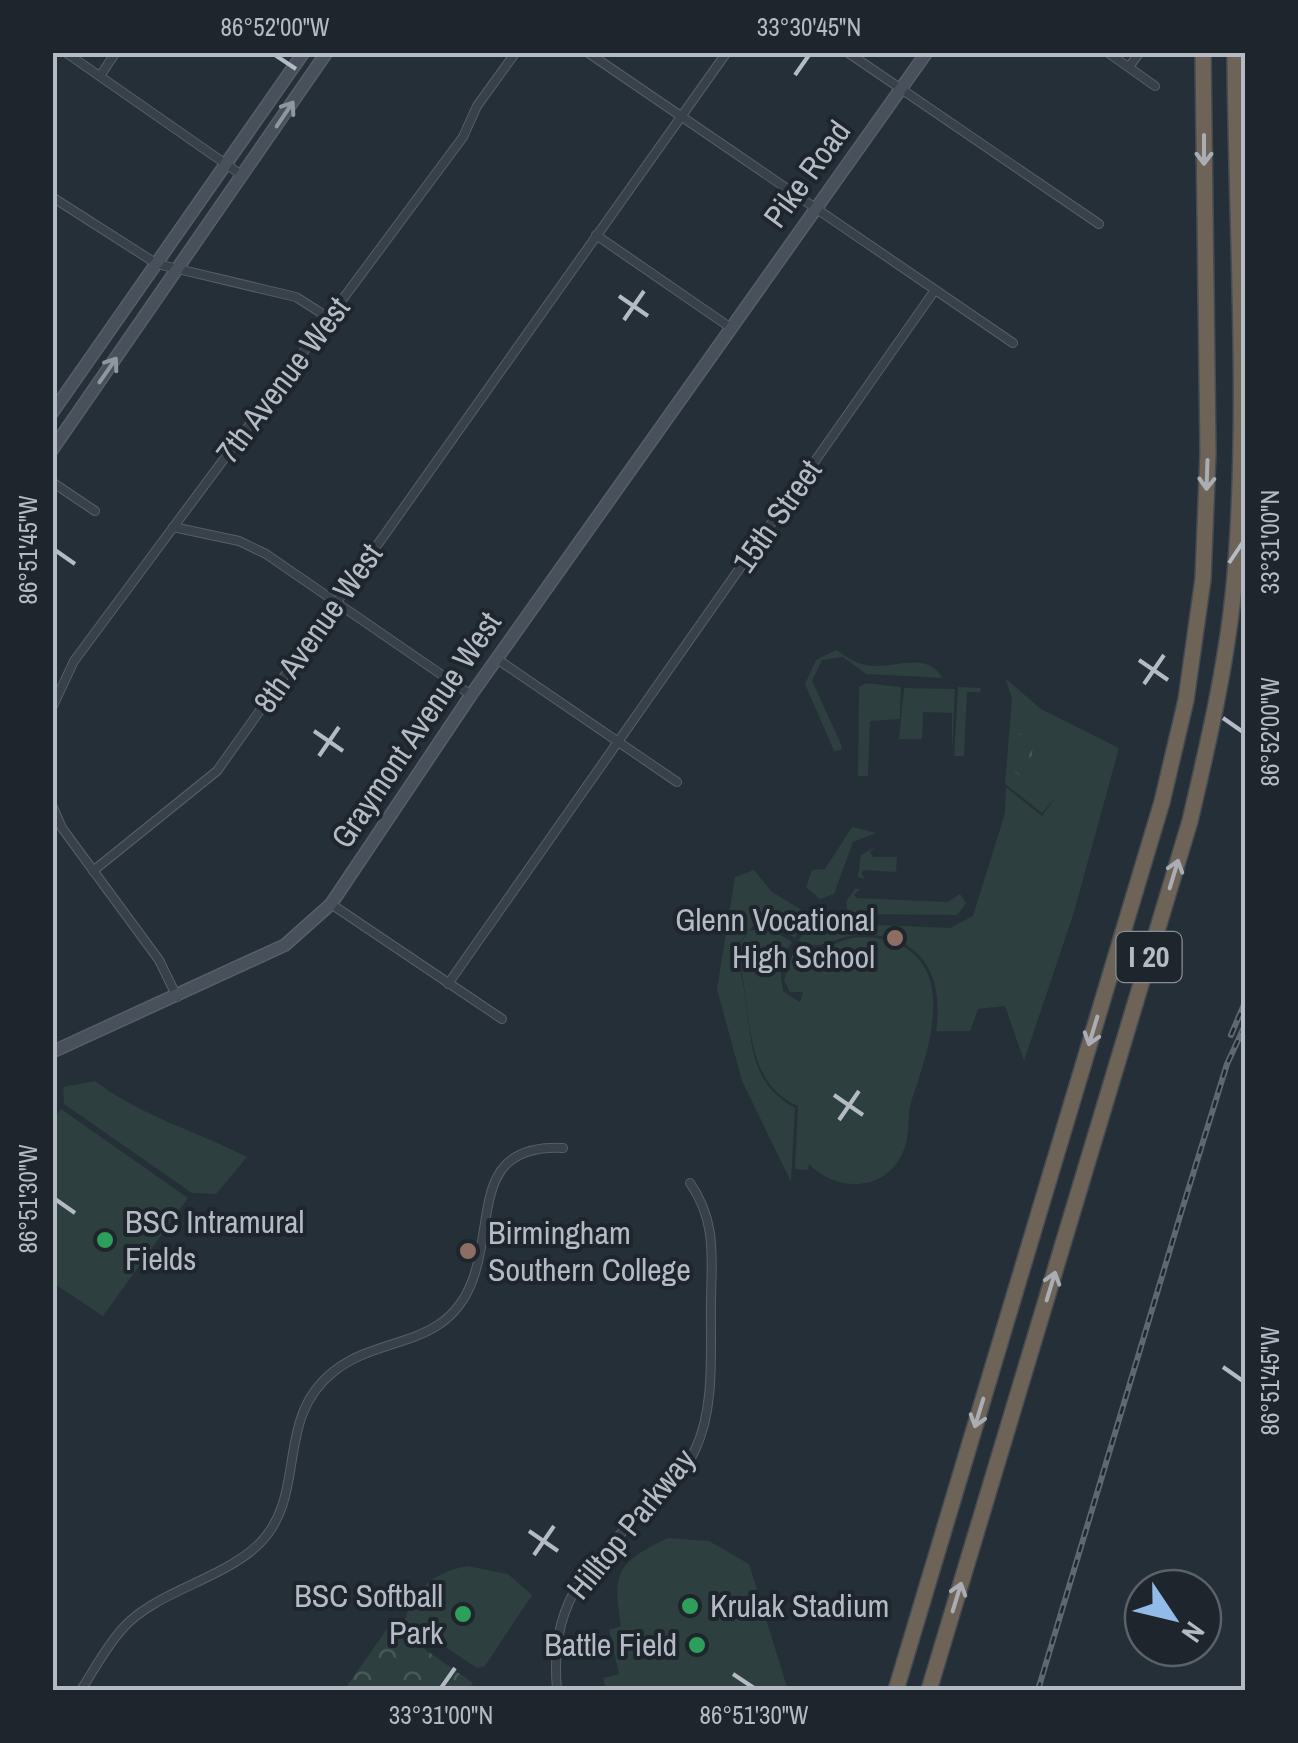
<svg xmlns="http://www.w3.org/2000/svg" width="1298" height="1743" font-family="'Archivo Narrow',sans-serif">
<defs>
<pattern id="forest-crowns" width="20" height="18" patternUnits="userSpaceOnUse" patternTransform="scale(2.5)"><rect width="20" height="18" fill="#2d3f3e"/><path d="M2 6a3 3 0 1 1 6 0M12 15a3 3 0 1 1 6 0" fill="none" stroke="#495958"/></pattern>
</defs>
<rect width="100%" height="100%" fill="#252f38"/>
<!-- green -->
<g fill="#2d3f3e">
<path d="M836,650c9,6 19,13 30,15 25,6 61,-16 76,13l-76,-4 -23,-17 -21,3 -10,21 29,63 1,6 -8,1 -29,-67 11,-24z"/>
<path d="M1005,678l36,31 78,39 -45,164 -50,149 -19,-55 -27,3 -8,22h-34c9,-57 -17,-100 -79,-96 -21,1 -40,19 -59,5l22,-26 35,10 95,4 23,-12 32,-103 1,-26 36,29 14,-19 -14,16 -37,-29 7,-86z"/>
<path d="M866,683l35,4 -1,32 -30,2 -2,55h-10l1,-89z"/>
<path d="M958,687l23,1 -1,4h-13l-3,64h-10z"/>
<path d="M904,688l51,1 -3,66v-42l-29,-1 -1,27h-23z"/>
<path d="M852,827l24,6 -23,9 -19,52 -14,5 -14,-12 6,-17 13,-1z"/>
<path d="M875,847l-5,5 3,5h24l-1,15 -32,-2 -3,3 4,6 -7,-2 3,-22z"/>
<path d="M754,870l18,22 38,23 -15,23 -20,-12h-22l-21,25c28,53 0,123 63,157l-4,74 -49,-101 -25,-92 18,-112z"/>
<path d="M855,889h5l-6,6 3,3 91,4 12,-8 6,9 -9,12 -109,-1 -2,-12z"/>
<path d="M767,927l25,15 -12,18 -21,-4 -1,11h22l3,24 17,11 3,-10h-13l-6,-12 12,-36 22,4 1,7c18,-17 40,-21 63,-16 79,17 48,108 30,160 -6,17 -1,36 -9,53 -17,40 -66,41 -94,12l-1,6 -13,-1 3,-63c-61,-26 -43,-107 -63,-157l14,-18z"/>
<path d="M95,1081c46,35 101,50 152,76l-31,37 -24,-1 -128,-89 -1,-17z"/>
<path d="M61,1109l127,89 -85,118 -50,-33 -1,-163z"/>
<path d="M668,1538l41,3 40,23 39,126h-182l-3,-12 16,-4 -10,-44 12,-4c-9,-54 -4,-64 47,-88z"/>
<path d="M467,1566l41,8 24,21 -47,71 -8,2 -72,-48c8,-32 31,-48 62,-54z"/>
</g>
<!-- forest -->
<g fill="url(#forest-crowns)">
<path d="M1027,729l7,3 -2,24 -8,6 4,12 -6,3 -10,-7 2,-31z"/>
<path d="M390,1625l83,58 -5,7h-124z"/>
</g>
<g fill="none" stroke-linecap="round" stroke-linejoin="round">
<!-- street casing -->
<g stroke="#575e66" stroke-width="10">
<g id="street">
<path d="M65,52l178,124"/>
<path d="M587,52l426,291"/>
<path d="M847,52l252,172"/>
<path d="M1107,52l48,34"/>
<path d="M1129,67l11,-15"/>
<path d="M100,76l16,-24"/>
<path d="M52,197l105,67 139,33 33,21"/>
<path d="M596,235l135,93"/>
<path d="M52,482l43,29"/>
<path d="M173,527l66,14 27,13 205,141"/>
<path d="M497,659l180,123"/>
<path d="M52,708l22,-47 389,-524 14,-31 39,-54"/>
<path d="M52,805l10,23 97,132 18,37"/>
<path d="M93,871l124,-100 510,-719"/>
<path d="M331,904l171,115"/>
<path d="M448,984l487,-694"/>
<path d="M81,1690c13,-20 26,-45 43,-63 33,-36 100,-48 136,-84 48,-49 14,-124 73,-171 48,-39 114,-21 140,-93 22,-61 -1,-135 90,-131"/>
<path d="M557,1690c-8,-93 33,-125 94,-187 15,-16 34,-32 44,-53 21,-44 15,-103 16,-150 1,-44 5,-80 -21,-117"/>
</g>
</g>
<!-- secondary casing -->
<g stroke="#575e66" stroke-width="14">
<g id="secondary">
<path d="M52,413l252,-361"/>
<path d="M52,450l275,-398"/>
<path d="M52,1052l233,-107 46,-41 140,-209 456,-643"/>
</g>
</g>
<!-- highway casing -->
<g stroke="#444b53" stroke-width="18">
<g id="highway">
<path d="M896,1690l266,-888 24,-102 17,-121 5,-126 -5,-401"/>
<path d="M929,1690l261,-869c19,-81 38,-162 45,-246 14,-170 1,-351 0,-523"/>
</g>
</g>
<!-- street -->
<use href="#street" stroke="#384049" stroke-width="8"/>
<!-- secondary -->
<use href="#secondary" stroke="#47505b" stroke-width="11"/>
<!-- highway -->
<use href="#highway" stroke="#6e6357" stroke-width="15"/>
<!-- rail casing -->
<g stroke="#5f6872" stroke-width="6">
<g id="rail">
<path d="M1231,1035l15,-35"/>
<path d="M1038,1690l143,-477 46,-149 19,-41"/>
</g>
</g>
<!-- rail -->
<use href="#rail" stroke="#1e252d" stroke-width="2.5" stroke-dasharray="8" stroke-linecap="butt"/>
</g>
<!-- one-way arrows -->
<defs><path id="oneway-shaft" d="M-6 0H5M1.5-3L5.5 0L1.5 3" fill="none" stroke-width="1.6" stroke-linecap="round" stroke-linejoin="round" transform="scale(2.5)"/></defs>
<g stroke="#8e969f">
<use href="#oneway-shaft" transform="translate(285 114) rotate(-56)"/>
<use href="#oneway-shaft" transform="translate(108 370) rotate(-55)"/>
</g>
<g stroke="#aaaeb4">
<use href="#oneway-shaft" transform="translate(1204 150) rotate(90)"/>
<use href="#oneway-shaft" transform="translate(1207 475) rotate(92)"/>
<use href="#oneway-shaft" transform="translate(1174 874) rotate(-73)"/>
<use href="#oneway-shaft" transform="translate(1093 1031) rotate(107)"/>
<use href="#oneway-shaft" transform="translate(1051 1286) rotate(-73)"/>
<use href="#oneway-shaft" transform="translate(979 1413) rotate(107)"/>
<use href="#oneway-shaft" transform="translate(957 1597) rotate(-73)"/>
</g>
<!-- ticks -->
<path fill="none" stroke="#b4bbc4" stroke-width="4" d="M275,55l21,14M795,75l14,-20M619,296l29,20M624,320l20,-29M55,550l20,14M1229,563l14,-21M1139,660l29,20M1144,684l20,-29M1223,718l20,14M314,731l29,20M319,756l20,-29M834,1095l29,20M839,1120l20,-29M55,1199l20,14M1223,1367l20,14M529,1531l29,20M534,1555l20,-29M733,1674l21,14M441,1688l14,-20"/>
<!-- markers -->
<g fill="#8d6e63" stroke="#1e252d" stroke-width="4">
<circle cx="895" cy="938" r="10"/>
<circle cx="468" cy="1251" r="10"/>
</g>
<g fill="#2e9e5b" stroke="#1e252d" stroke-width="4">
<circle cx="105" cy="1240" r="10"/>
<circle cx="690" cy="1606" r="10"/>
<circle cx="463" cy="1614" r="10"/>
<circle cx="697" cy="1645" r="10"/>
</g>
<g text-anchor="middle" stroke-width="8" stroke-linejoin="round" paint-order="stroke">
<!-- shield labels -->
<rect fill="#1e252d" stroke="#878e97" stroke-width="2.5" x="1116.5" y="932" width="65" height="50" rx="8"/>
<g font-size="30" font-weight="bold" fill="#b4bbc4">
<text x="1149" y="967">I 20</text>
</g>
<!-- street labels -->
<g font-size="32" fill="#b4bbc4" stroke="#1e252d">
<text transform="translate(807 174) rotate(-54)" y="11">Pike Road</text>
<text transform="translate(283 380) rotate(-53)" y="11">7th Avenue West</text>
<text transform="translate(777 516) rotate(-55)" y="11">15th Street</text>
<text transform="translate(318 628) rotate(-55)" y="11">8th Avenue West</text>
<text transform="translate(416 730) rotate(-56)" y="11">Graymont Avenue West</text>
<text transform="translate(631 1524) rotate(-51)" y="11">Hilltop Parkway</text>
</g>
<!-- poi labels -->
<g font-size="32" fill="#b4bbc4" stroke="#1e252d" text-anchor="end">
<text x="875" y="931">Glenn Vocational<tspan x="875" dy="37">High School</tspan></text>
<text x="125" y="1233" text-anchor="start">BSC Intramural<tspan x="125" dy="37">Fields</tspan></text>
<text x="488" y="1244" text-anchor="start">Birmingham<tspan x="488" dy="37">Southern College</tspan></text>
<text x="443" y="1607">BSC Softball<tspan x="443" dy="37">Park</tspan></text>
<text x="710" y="1617" text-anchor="start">Krulak Stadium</text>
<text x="677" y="1656">Battle Field</text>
</g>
</g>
<!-- border -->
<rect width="1298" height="1743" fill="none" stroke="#1e252d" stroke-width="110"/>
<!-- north arrow -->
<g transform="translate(1173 1618) rotate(125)"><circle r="48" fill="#1e252d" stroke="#5a6169" stroke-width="2.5"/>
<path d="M0-8L18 38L0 25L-18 38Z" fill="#93bbea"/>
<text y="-15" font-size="28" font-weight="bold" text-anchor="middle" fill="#b4bbc4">N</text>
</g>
<rect x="55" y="55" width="1188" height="1633" fill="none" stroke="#b4bbc4" stroke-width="4"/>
<g font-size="25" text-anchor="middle" fill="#b4bbc4">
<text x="275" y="36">86°52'00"W</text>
<text x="809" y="36">33°30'45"N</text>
<text transform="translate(1270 542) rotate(-90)" y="9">33°31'00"N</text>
<text transform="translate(28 550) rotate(-90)" y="9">86°51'45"W</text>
<text transform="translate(1270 732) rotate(-90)" y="9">86°52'00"W</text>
<text transform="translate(28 1199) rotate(-90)" y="9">86°51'30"W</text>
<text transform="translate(1270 1381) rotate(-90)" y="9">86°51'45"W</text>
<text x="441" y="1724">33°31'00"N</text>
<text x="754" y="1724">86°51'30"W</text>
</g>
</svg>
